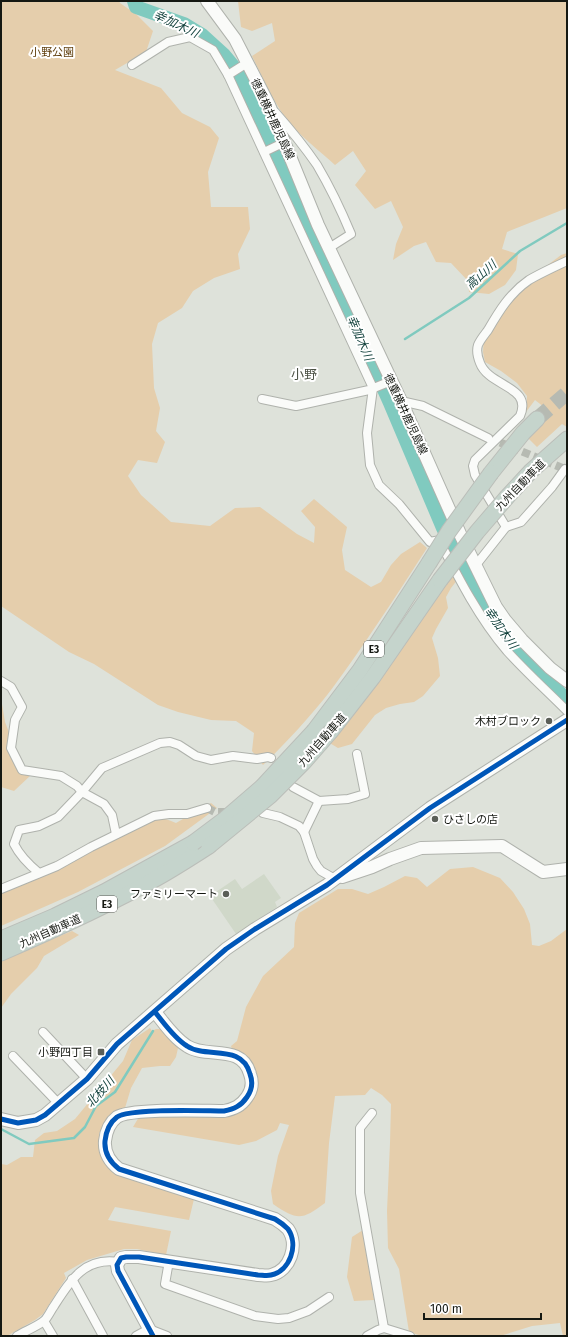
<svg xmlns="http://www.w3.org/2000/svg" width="568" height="1337" font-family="'Fira Sans','Noto Sans JP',sans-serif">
<rect width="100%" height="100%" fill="#dee2da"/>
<!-- built -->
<path fill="#d0d8c9" d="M264,874l17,24 -6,4 2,5 -41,27 -26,-38 25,-17 7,10z"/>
<!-- green -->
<g fill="#e5ceac">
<path d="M1,1h118l1,2 17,12 16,16 -7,21 -31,18 46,18 21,25 28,14 9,11 -11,34 3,35h37l2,22 -12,25 2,15 -26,9 -21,13 -11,17 -24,15 -6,21 2,44 6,20 -4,23 9,11 -8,21 -19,-3 -10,16 13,19 30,27 39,4 25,-18 25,-1 37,27 17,9 1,-16 -14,-16 13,-12 33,28 -5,23 3,20 26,17 10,-5 10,-17 10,-11 19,-12 7,6c-31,48 -62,96 -96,142 -21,27 -44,52 -68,75l-11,-14 2,-18 -18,-12 -25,-1 -33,-8 -20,-7 -64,-41 -25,-12 -68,-46z"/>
<path d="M238,1h329v207l-60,24 -5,17 16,5 -2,16 -11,15 -16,9 -20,-2 -1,-11 -17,-18 -15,-1 -10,-20 -12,4 -21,14 3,-16 7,-17 -12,-26 -16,8 -20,-24 11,-14 -13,-20 -18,14c-15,-14 -34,-28 -47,-44 -15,-19 -25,-43 -36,-65l23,-15 -3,-18 -20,8 -11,-4z"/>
<path d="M567,253v174l-5,-3 -25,23 -10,-10 22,-26 -14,-11 -9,12 1,-16 -10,-13 -16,-12 -16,-9 -2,-10 1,-16 12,-23 44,-42 21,-16z"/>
<path d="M454,571l4,8 -7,9 -5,9 2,11 -12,21 -4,9 6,20 2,18 -17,20 -9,6 -14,2 -14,4 -11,7 -23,29 -14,4 -10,-6z"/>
<path d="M1,698l4,24 14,36 12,17 -17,16 -13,-4z"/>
<path d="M211,803l6,5 -52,38 -87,46 -77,34v-33c27,-11 55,-22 81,-36 22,-12 47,-30 70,-37 9,-3 15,-1 24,3z"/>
<path d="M473,867l27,11 13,14 11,17 6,15 2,21 7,1 12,-5 16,-12v407h-4l-3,-13 -28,3 -32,10h-78l-13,-4 -10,-63 -11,-21 -1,-37 3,-68 1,-39 -9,-9 -11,-7 -6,7 -30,1 -6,47 -4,60c-23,17 -27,18 -52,1l-2,-13 7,-35 11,-31 -9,-2 -3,7 -21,11 -17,4 -106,-18 6,-10 90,-1 10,-3 9,-8 9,-19v-11l-7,-15 -10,-8 -8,-3 -1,-3 6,-5 9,-34 17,-31 31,-29 1,-24 4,-10 39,-24h14l16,5 16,-7 21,-11 12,2 10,9 23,-18z"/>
<path d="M72,931l7,4 -35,21 -7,12 -26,26 -10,14v-48z"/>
<path d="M150,1028l2,3 4,-2h6l16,19 -2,9 -6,9h-10l-18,2 -11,20 -6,20 -14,6 -8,11 -4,9 1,21 6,10 12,10 76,24 -5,21 -74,-13 -7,13 63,11 -5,24 -29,-6h-13l-37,11 -23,13 2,5 -23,36 -8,6 -28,16h-6v-172l6,1 14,-8h12l2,-17 9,-7 13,-2 18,-12 48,-58 9,-21z"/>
<path d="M363,1230l11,70 -20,1 -7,-24 5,-40z"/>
</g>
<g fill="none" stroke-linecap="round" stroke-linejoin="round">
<!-- stream -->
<g stroke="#80cabf" stroke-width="2.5">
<path d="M405,339l64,-41 51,-47 47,-28"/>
<path d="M1,1129l28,15 45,-6 11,-11 11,-21 19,-14 38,-61"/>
</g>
<!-- river -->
<path stroke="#80cabf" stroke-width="14" d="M134,1l2,6 48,17 18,11 22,20 15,18 45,101 47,97 59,132 53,125 24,49 26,44 17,23 57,56"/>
<!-- street-tunnel -->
<g stroke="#b6bab2" stroke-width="8" stroke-dasharray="8 4" stroke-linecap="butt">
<path d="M489,438l76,31"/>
<path d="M207,808l8,4h16"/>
</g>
<!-- highway-tunnel -->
<path stroke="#b6bab2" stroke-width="15" stroke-dasharray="15 8" stroke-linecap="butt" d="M537,419l30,-26"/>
<!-- street casing -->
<g stroke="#afb2ac" stroke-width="10">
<g id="street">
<path d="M132,65l36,-23 22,-5 23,13 15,25 145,313 -6,45 3,32 9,20 20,19 31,38 15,-3"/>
<path d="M228,75l19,-12"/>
<path d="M275,112c15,17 29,34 42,53 13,22 24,45 34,69l-22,14"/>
<path d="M264,152l21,-10"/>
<path d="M262,399l34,7 73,-16 22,-9"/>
<path d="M401,401l22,5 65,32"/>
<path d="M506,527l-31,-52 -2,-9 2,-6 45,-44c13,-30 -31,-29 -40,-53 -2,-5 -4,-12 -2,-18 2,-5 7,-11 10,-15 11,-19 22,-37 41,-50 12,-7 25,-13 38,-19"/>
<path d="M440,542c19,37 39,76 67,109 19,21 40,40 60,60"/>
<path d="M476,565l30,-38 15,-5 31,-35 13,-18 2,1"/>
<path d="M1,681l10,6 11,20 -7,13 -4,28 11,22 39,6 16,10 5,6 22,12 8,11 4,19"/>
<path d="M293,787l26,14 -15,31"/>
<path d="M319,801l29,-2 17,-5 -8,-40"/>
<path d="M263,813l17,4 19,9 5,6 9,27 4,7 4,5 14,8"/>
<path d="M39,873c-11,-9 -19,-17 -25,-29l5,-14 20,-4 19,-9 24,-25 20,-24 58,-25 10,-1 9,3 17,11 15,4 22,-4 24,3 11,-2 3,1"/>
<path d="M1,889l56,-23 34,-19 63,-31 15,-2h18l20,-6"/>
<path d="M43,1032l44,47"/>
<path d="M13,1056l46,48"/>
<path d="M372,1113l-12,15v65l24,135"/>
<path d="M169,1261l-4,23 90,32 23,3 11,-1 19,-7 21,-14"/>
<path d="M72,1279l31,57"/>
<path d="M44,1321l9,15"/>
<path d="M17,1336c8,-5 19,-9 27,-15 4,-4 7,-11 10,-15 16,-25 30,-49 64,-44"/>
<path d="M136,1336l13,-7 18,7"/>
<path d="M367,1336l11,-6 6,-2 26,8"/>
</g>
</g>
<!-- secondary casing -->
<g stroke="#afb2ac" stroke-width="14">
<g id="secondary">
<path d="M207,1l28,38 34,66 49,120 83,176 60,135 35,71 9,13 17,20 28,28 17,13"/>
<path d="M342,877l30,-10 18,-8 31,-11 81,-2 41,26 24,-3"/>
<path d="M1,1119l17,4 18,-3 9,-5 42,-36 30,-35 109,-95 29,-20 72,-44 103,-77 137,-88"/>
<path d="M153,1336l-35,-65 -1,-6 4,-7 5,-1h13l119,18c4,0 9,1 13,0 19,-4 28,-30 17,-46 -4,-4 -8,-7 -13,-10l-156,-50c-9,-7 -15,-16 -14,-28 1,-9 4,-18 12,-24 14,-9 86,-6 107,-6 10,-2 17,-5 23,-14 5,-7 6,-15 3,-23 -8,-31 -44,-15 -63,-28 -13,-8 -23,-23 -32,-34"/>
</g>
</g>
<!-- highway casing -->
<g stroke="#bbbeb9" stroke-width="17">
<g id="highway">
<path d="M491,473l32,-40 14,-14"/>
<path d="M507,497l24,-26 36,-32"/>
<path d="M314,731l46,-61 69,-107"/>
<path d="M331,731l42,-54 67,-97"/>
<path d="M1,939l54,-23 49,-24 89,-49"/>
<path d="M1,953c53,-23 106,-47 156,-75 18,-10 35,-21 52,-32"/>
</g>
</g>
<!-- street -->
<use href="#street" stroke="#fafbf9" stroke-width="8"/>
<!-- secondary -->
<use href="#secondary" stroke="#fafbf9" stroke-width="12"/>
<!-- highway -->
<use href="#highway" stroke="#c5d4cc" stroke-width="15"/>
<!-- highway-bridge casing -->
<g stroke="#bbbeb9" stroke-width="17" stroke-linecap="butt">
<g id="highway-bridge">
<path d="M429,563l20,-32 42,-58"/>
<path d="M440,580l37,-48 30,-35"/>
<path d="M193,843l32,-24 37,-32 52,-56"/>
<path d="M209,846l61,-50 34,-34 27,-31"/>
</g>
</g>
<!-- highway-bridge -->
<use href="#highway-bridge" stroke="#c5d4cc" stroke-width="15"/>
<!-- cycleway casing -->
<g stroke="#fff" stroke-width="8">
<g id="cycleway">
<path d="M1,1119l17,4 18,-3 9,-5 42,-36 30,-35 109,-95 29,-20 72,-44 103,-77 137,-88"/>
<path d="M153,1336l-35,-65 -1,-6 4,-7 5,-1h13l119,18c4,0 9,1 13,0 19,-4 28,-30 17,-46 -4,-4 -8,-7 -13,-10l-156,-50c-9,-7 -15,-16 -14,-28 1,-9 4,-18 12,-24 14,-9 86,-6 107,-6 10,-2 17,-5 23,-14 5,-7 6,-15 3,-23 -8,-31 -44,-15 -63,-28 -13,-8 -23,-23 -32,-34"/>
</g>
</g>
<!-- cycleway -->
<use href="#cycleway" stroke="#0057b8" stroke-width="5"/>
</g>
<!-- markers -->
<g fill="#5b5f58" stroke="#fff" stroke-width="1.5">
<circle cx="549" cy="721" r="4"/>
<circle cx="435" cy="819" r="4"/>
<circle cx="226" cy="894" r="4"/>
<rect x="97" y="1048" width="8" height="8" rx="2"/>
</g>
<g text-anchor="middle" stroke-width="4" stroke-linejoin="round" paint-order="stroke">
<!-- shield labels -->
<g fill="#fff" stroke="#5b5d59" stroke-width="1">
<rect x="364" y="641" width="20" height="16" rx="3"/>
<rect x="97" y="896" width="20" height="16" rx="3"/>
</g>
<g font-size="10" font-weight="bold" fill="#151812">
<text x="374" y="653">E3</text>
<text x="107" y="908">E3</text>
</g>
<!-- park labels -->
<g font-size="11" fill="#5e3d0b" stroke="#fff">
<text x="52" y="56">小野公園</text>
</g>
<!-- street labels -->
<g font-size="11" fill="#151812" stroke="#fff">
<text transform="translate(273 119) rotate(65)" y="4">徳重横井鹿児島線</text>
<text transform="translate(406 414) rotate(65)" y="4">徳重横井鹿児島線</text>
<text transform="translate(520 485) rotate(-46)" y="4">九州自動車道</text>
<text transform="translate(322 740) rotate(-49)" y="4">九州自動車道</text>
<text transform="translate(50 931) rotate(-24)" y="4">九州自動車道</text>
</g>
<!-- poi labels -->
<g font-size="11" fill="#151812" stroke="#fff" text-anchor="end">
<text x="541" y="725">木村ブロック</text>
<text x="443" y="823" text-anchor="start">ひさしの店</text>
<text x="218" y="898">ファミリーマート</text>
<text x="93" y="1056">小野四丁目</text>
</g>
<!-- water labels -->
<g font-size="12" font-style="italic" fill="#0e3e39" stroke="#fff">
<text transform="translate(176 24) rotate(25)" y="4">幸加木川</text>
<text transform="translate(481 275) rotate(-42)" y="4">高山川</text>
<text transform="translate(360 338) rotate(67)" y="4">幸加木川</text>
<text transform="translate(501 628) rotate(55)" y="4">幸加木川</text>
<text transform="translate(100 1092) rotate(-48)" y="4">北枝川</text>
</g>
<!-- quarter labels -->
<g font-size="13" fill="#4a5043" stroke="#fff">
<text x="304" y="379">小野</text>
</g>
</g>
<!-- border -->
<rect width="568" height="1337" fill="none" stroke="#151812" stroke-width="4"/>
<!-- scale -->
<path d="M424 1313v6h117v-6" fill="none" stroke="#151812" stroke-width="2"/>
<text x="430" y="1313" font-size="12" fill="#151812" stroke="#ffffff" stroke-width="3" paint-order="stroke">100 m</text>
</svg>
